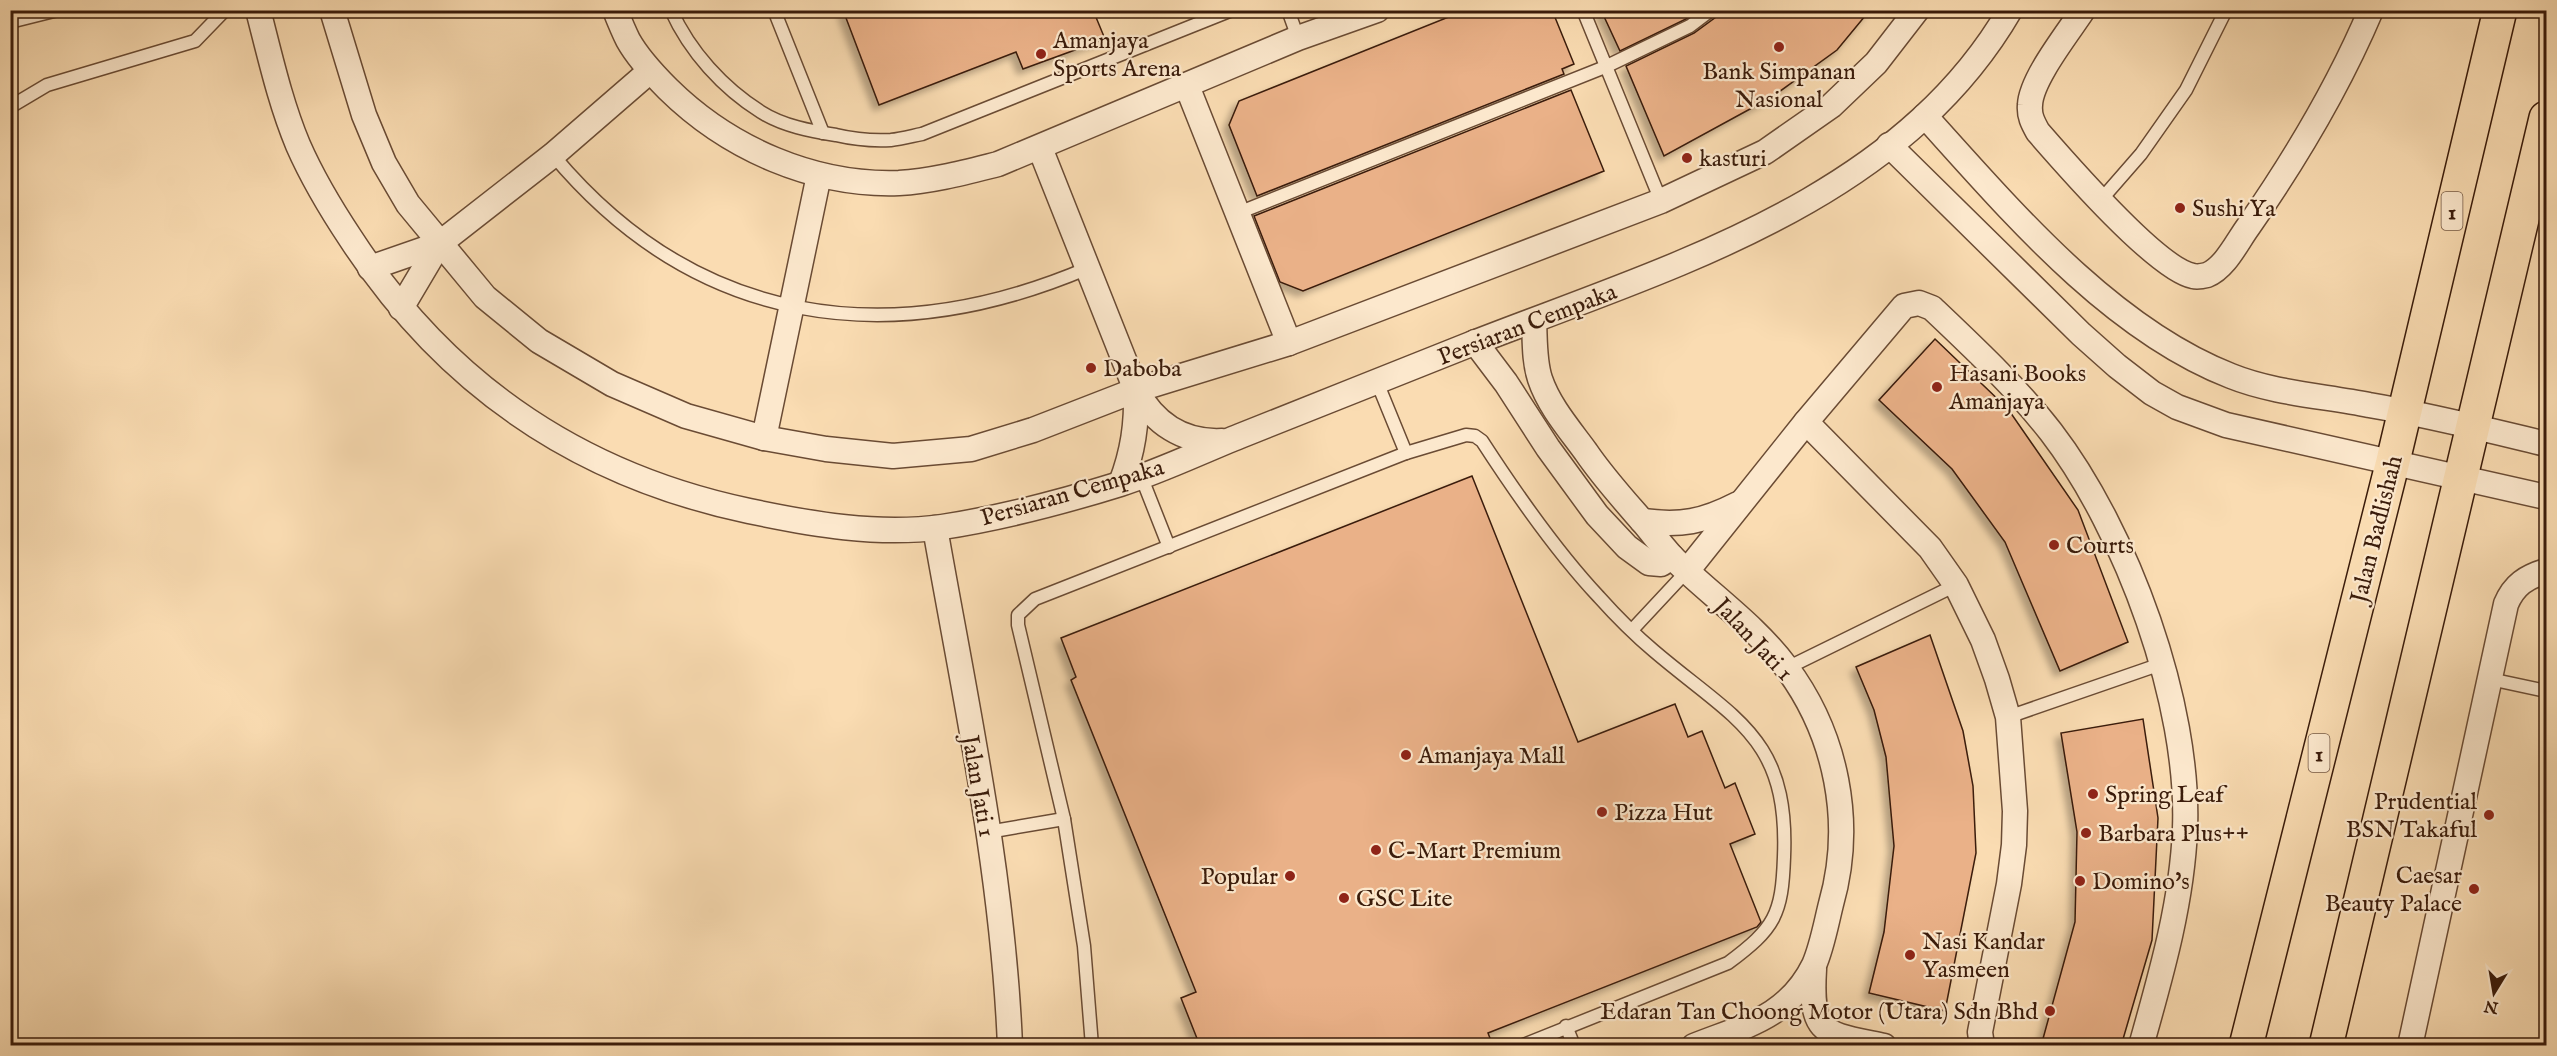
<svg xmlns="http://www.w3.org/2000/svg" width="2557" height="1056" font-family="'IM FELL English',serif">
<defs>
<filter id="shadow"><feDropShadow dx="-5.5" dy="5.5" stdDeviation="3" flood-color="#0004"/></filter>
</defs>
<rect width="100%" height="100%" fill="#fadcb2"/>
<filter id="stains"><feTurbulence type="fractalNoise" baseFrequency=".00333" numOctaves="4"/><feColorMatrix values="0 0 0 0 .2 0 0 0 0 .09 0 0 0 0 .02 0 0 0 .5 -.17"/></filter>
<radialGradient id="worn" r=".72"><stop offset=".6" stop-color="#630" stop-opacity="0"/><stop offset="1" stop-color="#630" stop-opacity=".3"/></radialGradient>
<!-- building -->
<g fill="#eab188" stroke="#3a1b0a" stroke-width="1.5" filter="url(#shadow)">
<path d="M843,10h250l12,29 -82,30 -7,-17 -137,53z"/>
<path d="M1466,10h86l22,54 -12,5 2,5 -307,122 -28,-71 10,-24z"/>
<path d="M1601,10h96l-11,9 -66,32z"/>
<path d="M1719,10h151l-33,40 -65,47 -108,59 -38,-90 68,-33 22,-16z"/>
<path d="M1571,90l33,81 -301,120 -23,-9 -26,-66z"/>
<path d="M1935,339l73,70 70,101 50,132 -68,29 -55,-129 -53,-73 -73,-69z"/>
<path d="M1472,476l106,266 97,-38 13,33 14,-6 23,57 10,-5 20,51 -25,10 31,78 -4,5 -269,106 5,13h-293l-19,-48 15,-6 -125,-312 5,-3 -15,-39z"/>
<path d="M1930,635l33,96 10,55 3,67 -31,158 -76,-18 15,-61 10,-86 -8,-89 -12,-47 -18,-43z"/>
<path d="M2143,719l15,99 -6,122 -31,106h-80l34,-124 2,-90 -16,-99z"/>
</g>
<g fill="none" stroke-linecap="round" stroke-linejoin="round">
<!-- service casing -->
<g stroke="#6a4b34" stroke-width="15">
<g id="service">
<path d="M671,10c19,42 52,78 90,102 22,14 50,19 75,23 17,4 37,6 55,5 10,-1 21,-4 31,-6l310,-124"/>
<path d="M774,10l49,123"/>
<path d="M1288,10l10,28"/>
<path d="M1583,10l78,191"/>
<path d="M10,22l48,-12"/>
<path d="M10,107l37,-22 148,-44 30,-31"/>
<path d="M553,155c143,171 335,198 535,113"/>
<path d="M2100,201l41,-47 45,-64 40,-80"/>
<path d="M1238,213l367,-146 85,-41 21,-16"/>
<path d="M1377,382l29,71"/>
<path d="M1141,476l28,71"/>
<path d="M1632,630l55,-59"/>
<path d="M1787,668l169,-83"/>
<path d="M2490,679l56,12"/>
<path d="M2008,717l153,-53"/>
<path d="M988,832l76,-13"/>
<path d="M1566,1026l8,20"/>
<path d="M1092,1046l-8,-100 -20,-127 -46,-194v-10l17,-16 371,-146 60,-18 9,1 7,5c35,54 73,109 117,156 17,19 36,38 55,54 81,69 135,86 130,206 -2,58 -9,71 -56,106l-207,83"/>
</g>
</g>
<!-- minor casing -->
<g stroke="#6a4b34" stroke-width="27">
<g id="minor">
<path d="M258,10c12,46 22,92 40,135 14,32 33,64 53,94 95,146 227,236 398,272 62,13 129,25 193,16 59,-9 120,-25 178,-43 41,-13 80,-32 120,-48 77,-30 154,-62 231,-92 194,-76 427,-141 539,-334"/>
<path d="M332,10l32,105 20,48 24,41 77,93 54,44 73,43 74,32 78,22 62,11 67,7 78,-7 62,-19 103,-40 153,-47 372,-142 104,-49 66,-46 45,-43 41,-53"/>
<path d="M615,10c4,10 8,20 13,30 10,18 25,34 40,49 61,60 146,97 231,94 34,-2 67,-11 99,-19l300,-126 79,-28"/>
<path d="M2083,10c-15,23 -52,69 -53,95 -1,11 3,18 8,27 27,31 119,137 155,144 4,1 10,0 14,-1 18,-7 30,-33 41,-48 48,-69 90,-139 123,-217"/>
<path d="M1187,86l102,257"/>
<path d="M1925,116c85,94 185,213 306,260 42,17 93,20 138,29 60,10 119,25 177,39"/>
<path d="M1889,145l192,189 36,32 35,27 25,14 49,18 320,72"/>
<path d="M1040,148l96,242c18,33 47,53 86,51"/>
<path d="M370,268l69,-24 114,-89 97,-84"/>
<path d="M401,308l38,-64"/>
<path d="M1534,321c1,19 0,40 6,58 9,27 30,51 46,73 17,25 37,47 57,70 10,12 19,24 29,35 37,37 83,68 114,110 51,68 68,156 45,237 -5,20 -9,43 -17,61 -26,53 -70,61 -120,81"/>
<path d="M1475,342l31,41 42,65 49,67 30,32 22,16 12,1 11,-7"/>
<path d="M1806,422l124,126 26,37 27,55 14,39 11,38 7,94 -1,34 -5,39 -29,148 2,14"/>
<path d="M764,438l55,-263"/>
<path d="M1121,483c12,-31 16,-59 15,-93"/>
<path d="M1642,521c39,5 61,1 96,-17"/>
<path d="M935,528c30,171 68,343 75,518"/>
<path d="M1687,571l119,-149 98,-116 15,-3 13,5c42,40 84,79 119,124 76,99 139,272 134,397 -3,74 -24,146 -44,217"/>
<path d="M1814,969c-4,67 9,64 70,77"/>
<path d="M2410,1046l96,-442c8,-19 20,-27 40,-33"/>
</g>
</g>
<!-- primary casing -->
<g stroke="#3a1b0a" stroke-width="36">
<g id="primary">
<path d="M2246,1046l147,-585 107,-451"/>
<path d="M2326,1046l220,-928"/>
</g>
</g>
<!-- service -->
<use href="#service" stroke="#fce8cd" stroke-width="12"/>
<!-- minor -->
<use href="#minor" stroke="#fce8cd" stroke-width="24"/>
<!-- primary -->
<use href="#primary" stroke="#fadcb2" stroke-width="33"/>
</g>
<!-- markers -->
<g fill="#8f2418" stroke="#fce8cd" stroke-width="2">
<circle cx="1779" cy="47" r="6"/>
<circle cx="1041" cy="54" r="6"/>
<circle cx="1687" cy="158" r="6"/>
<circle cx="2180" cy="208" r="6"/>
<circle cx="1091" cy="368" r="6"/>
<circle cx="1937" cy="387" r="6"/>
<circle cx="2054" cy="545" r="6"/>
<circle cx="1406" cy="755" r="6"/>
<circle cx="2093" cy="794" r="6"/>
<circle cx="1602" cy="812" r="6"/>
<circle cx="2489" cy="815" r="6"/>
<circle cx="2086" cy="833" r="6"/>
<circle cx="1376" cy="850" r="6"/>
<circle cx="1290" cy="876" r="6"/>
<circle cx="2080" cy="881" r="6"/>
<circle cx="2474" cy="889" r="6"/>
<circle cx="1344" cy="898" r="6"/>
<circle cx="1910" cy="955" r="6"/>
<circle cx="2050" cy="1011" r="6"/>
</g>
<g text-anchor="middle" stroke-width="4.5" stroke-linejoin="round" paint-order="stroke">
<!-- shield labels -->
<g fill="#fce8cd" stroke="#745844" stroke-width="1.5">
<rect x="2441.5" y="192" width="21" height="38" rx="4.5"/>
<rect x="2308.5" y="734" width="21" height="38" rx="4.5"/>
</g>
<g font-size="22" font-weight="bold" fill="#3a1b0a">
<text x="2452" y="219">1</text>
<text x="2319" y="761">1</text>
</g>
<!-- poi labels -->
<g font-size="24" fill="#3a1b0a" stroke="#fce8cd" text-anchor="start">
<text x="1053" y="48">Amanjaya<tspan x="1053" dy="28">Sports Arena</tspan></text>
<text x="1779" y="79" text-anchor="middle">Bank Simpanan<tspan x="1779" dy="28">Nasional</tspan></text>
<text x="1699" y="166">kasturi</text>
<text x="2192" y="216">Sushi Ya</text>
<text x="1103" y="376">Daboba</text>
<text x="1949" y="381">Hasani Books<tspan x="1949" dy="28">Amanjaya</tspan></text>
<text x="2066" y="553">Courts</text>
<text x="1418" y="763">Amanjaya Mall</text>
<text x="2105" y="802">Spring Leaf</text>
<text x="2477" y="809" text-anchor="end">Prudential<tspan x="2477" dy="28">BSN Takaful</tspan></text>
<text x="1614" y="820">Pizza Hut</text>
<text x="2098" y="841">Barbara Plus++</text>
<text x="1388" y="858">C-Mart Premium</text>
<text x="2462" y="883" text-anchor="end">Caesar<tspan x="2462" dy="28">Beauty Palace</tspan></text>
<text x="1278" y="884" text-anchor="end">Popular</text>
<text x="2092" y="889">Domino's</text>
<text x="1356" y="906">GSC Lite</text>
<text x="1922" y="949">Nasi Kandar<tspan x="1922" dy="28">Yasmeen</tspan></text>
<text x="2038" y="1019" text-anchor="end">Edaran Tan Choong Motor (Utara) Sdn Bhd</text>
</g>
<!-- street labels -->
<g font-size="24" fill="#3a1b0a" stroke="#fce8cd">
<text transform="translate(1527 324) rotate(-21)" y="8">Persiaran Cempaka</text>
<text transform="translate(1072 492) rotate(-16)" y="8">Persiaran Cempaka</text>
<text transform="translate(2376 529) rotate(-76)" y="8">Jalan Badlishah</text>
<text transform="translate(1754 639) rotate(47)" y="8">Jalan Jati 1</text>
<text transform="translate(979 786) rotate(80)" y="8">Jalan Jati 1</text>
</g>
</g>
<!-- margin -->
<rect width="2557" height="1056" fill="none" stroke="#fadcb2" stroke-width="36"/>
<rect x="12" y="12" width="2533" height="1032" fill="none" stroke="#3a1b0a" stroke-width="3"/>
<rect x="18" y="18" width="2521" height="1020" fill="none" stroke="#3a1b0a" stroke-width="1.5"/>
<!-- north arrow -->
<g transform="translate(2494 993) rotate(191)" stroke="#fce8cd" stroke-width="4.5" paint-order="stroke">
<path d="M0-4.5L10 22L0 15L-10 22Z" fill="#3a1b0a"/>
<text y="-9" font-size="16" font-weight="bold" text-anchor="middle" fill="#3a1b0a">N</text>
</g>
<rect width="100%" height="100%" filter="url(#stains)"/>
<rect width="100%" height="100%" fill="url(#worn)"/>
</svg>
